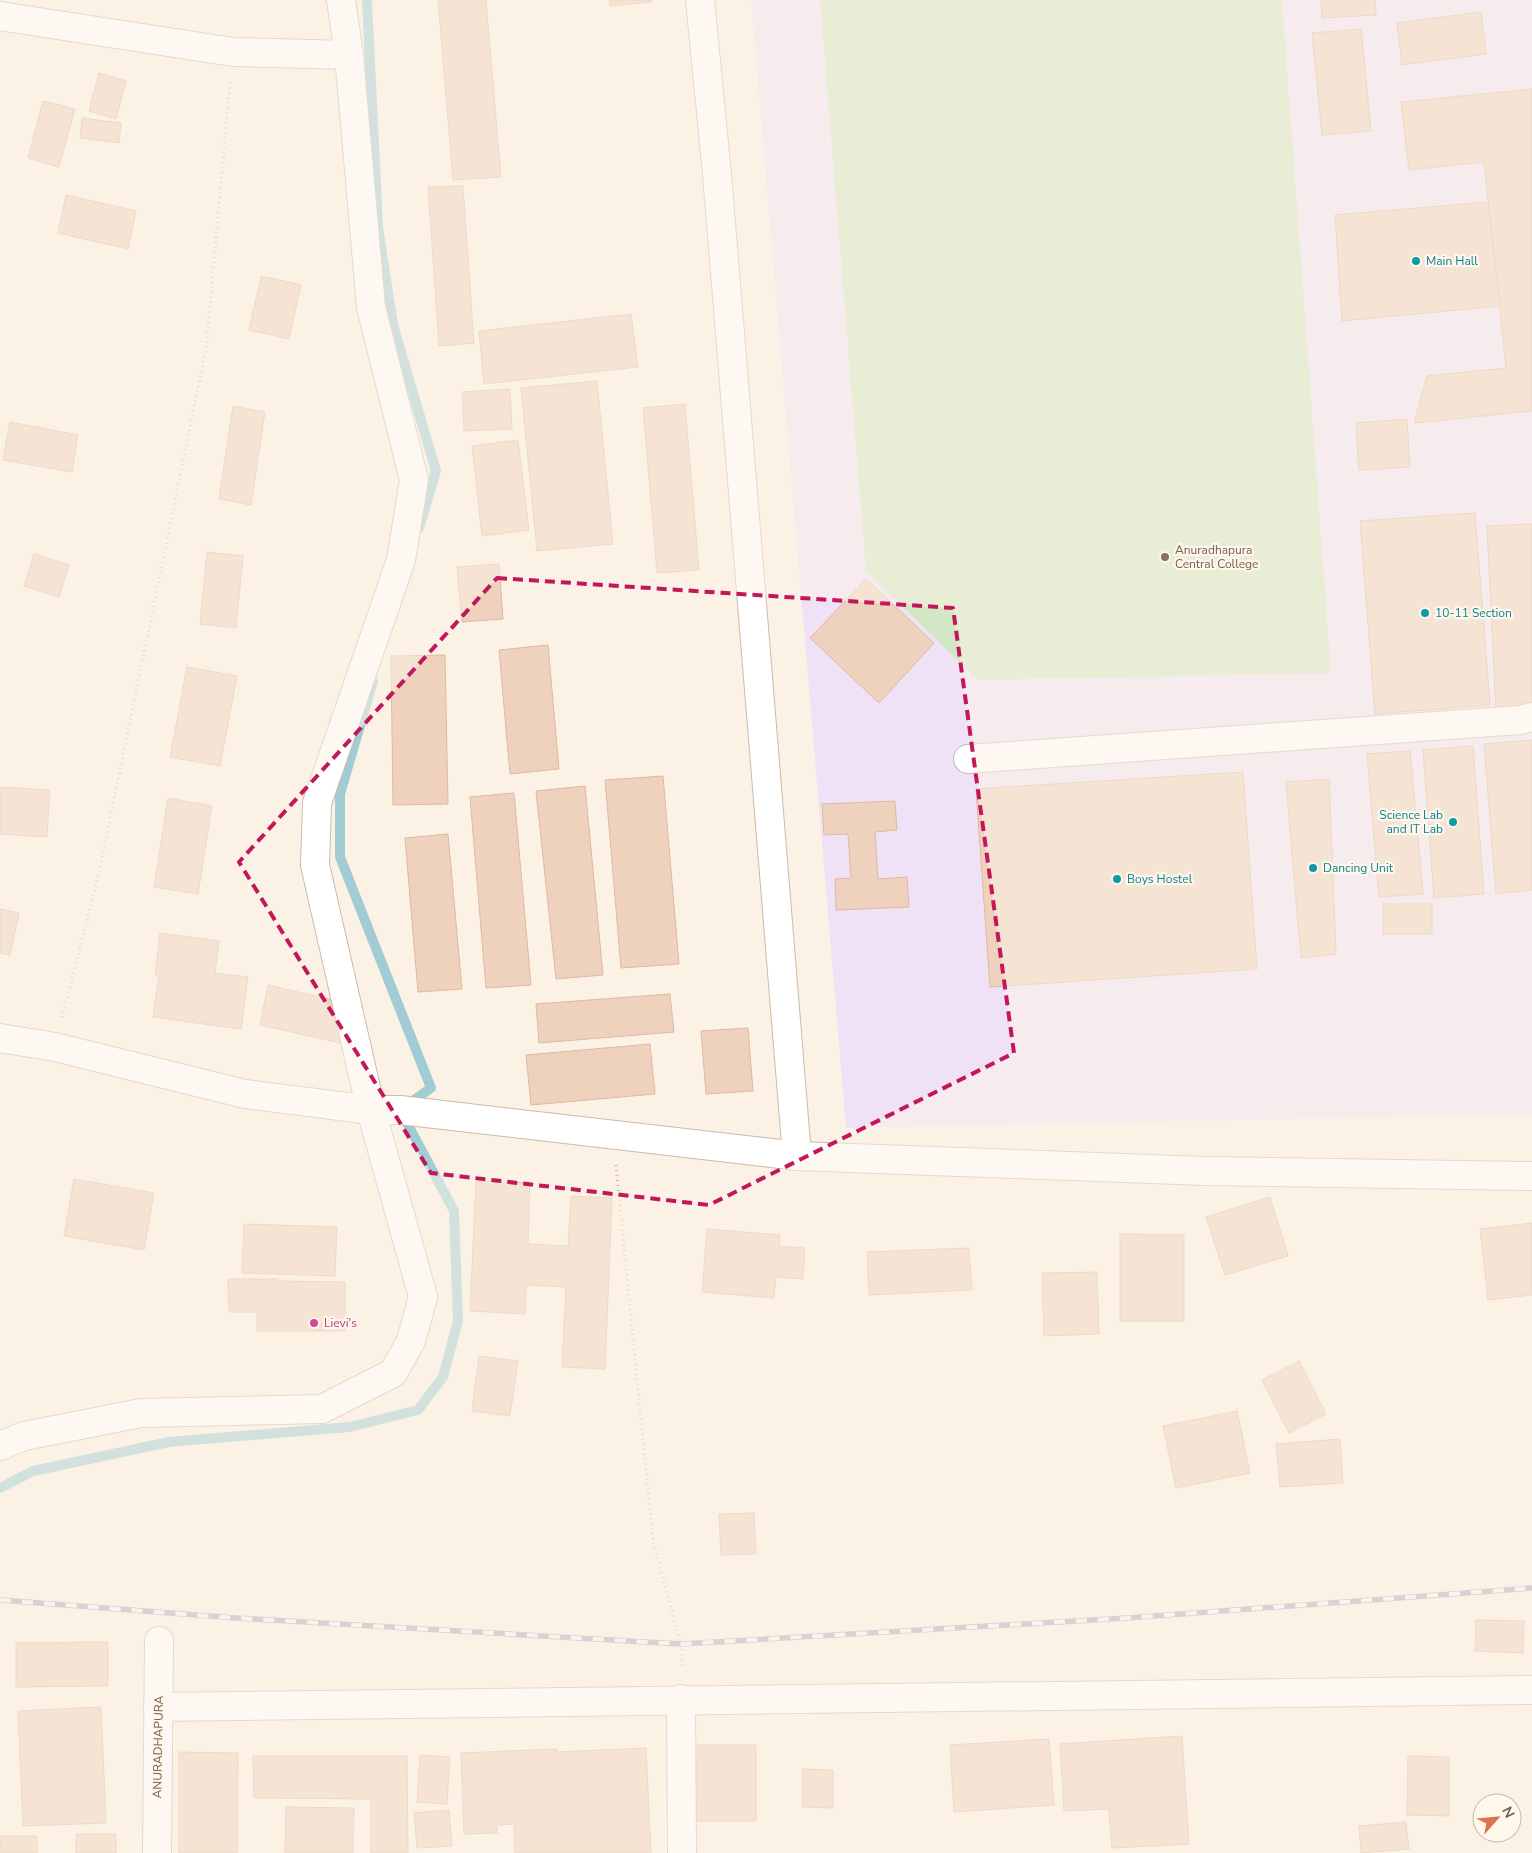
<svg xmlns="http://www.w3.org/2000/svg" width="1532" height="1853" font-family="'Nunito Sans',sans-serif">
<rect width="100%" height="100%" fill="#fbf2e5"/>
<!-- education -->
<path fill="#efe2f7" d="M751,0h781v1114l-686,14z"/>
<!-- green -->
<path fill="#d2e7c4" d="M820,0h462l49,673 -353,7 -112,-109z"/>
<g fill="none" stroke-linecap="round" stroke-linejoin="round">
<!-- stream -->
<g stroke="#a2ccd4" stroke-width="10">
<path d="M367,0l11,227 15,98 43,146 -17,57"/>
<path d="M0,1488l33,-17 136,-29 181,-15 68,-17 25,-33 15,-56 -4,-110 -54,-101 31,-22 -91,-231v-63l33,-113"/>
</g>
</g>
<!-- building -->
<g fill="#eed2be" stroke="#e0b9a0">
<path d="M438,0h48l15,177 -48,3z"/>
<path d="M609,0h42v2l-41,4z"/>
<path d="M1321,0h54l1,15 -54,3z"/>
<path d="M1481,12l5,42 -84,11 -5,-42z"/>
<path d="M1361,29l10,102 -49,4 -10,-102z"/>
<path d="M99,73l27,8 -10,38 -27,-8z"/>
<path d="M1532,89v322l-118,12 13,-47 79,-8 -22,-206 -75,8 -8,-68z"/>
<path d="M43,101l32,8 -16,58 -31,-9z"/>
<path d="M82,118l39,5 -2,20 -39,-5z"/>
<path d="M463,186l11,157 -35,3 -11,-159z"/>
<path d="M66,195l70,16 -8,38 -70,-16z"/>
<path d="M1488,202l12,104 -158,15 -7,-106z"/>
<path d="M261,276l40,9 -12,54 -40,-9z"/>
<path d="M631,314l7,53 -154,17 -5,-53z"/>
<path d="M597,381l16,163 -76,7 -16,-163z"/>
<path d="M510,389l2,40 -48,2 -2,-39z"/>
<path d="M685,404l14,166 -42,3 -14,-165z"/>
<path d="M233,406l32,6 -14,93 -32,-6z"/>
<path d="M1407,419l3,48 -51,3 -3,-47z"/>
<path d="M10,422l68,13 -6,37 -69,-12z"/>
<path d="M518,440l11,90 -47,6 -10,-90z"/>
<path d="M1475,513l15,192 -115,9 -15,-193z"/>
<path d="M1532,524v184l-36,2 -9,-184z"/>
<path d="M207,552l36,4 -7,72 -36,-4z"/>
<path d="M34,554l35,11 -10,32 -35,-11z"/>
<path d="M499,564l4,55 -41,3 -5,-55z"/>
<path d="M866,579l68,64 -55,60 -69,-65z"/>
<path d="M548,645l11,124 -49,5 -11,-124z"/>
<path d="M445,655l3,149 -55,1 -2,-149z"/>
<path d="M187,667l50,9 -17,90 -50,-9z"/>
<path d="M1532,740v150l-36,4 -12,-150z"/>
<path d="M1473,746l11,148 -50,4 -11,-148z"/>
<path d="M1410,751l13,143 -44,3 -12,-143z"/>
<path d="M1243,772l14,197 -267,18 -14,-198z"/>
<path d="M663,776l16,188 -58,4 -16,-188z"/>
<path d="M1329,779l7,175 -35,4 -15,-176z"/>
<path d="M585,786l18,189 -47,4 -20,-188z"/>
<path d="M0,787l50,3 -3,47 -47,-3z"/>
<path d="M514,793l17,192 -45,3 -16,-191z"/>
<path d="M168,798l44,8 -14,88 -44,-7z"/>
<path d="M895,801l2,29 -22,2 3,47 29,-2 2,30 -73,3 -1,-31 16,-1 -3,-44 -24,1 -2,-31z"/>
<path d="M448,834l14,155 -44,3 -13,-154z"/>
<rect x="1383" y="904" width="49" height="30"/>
<path d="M0,909l19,4 -9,42 -10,-2z"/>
<path d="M160,933l59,8 -4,32 33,4 -7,52 -88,-12 6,-41h-4z"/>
<path d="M268,985l86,20 -9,39 -85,-19z"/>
<path d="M670,994l4,38 -135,11 -3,-39z"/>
<path d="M748,1028l5,63 -47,3 -5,-63z"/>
<path d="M650,1044l5,50 -124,11 -5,-50z"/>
<path d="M74,1179l80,14 -10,57 -80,-14z"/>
<path d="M476,1181l54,2 -2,61 40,2 3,-50 41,2 -7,171 -43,-2 4,-80 -40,-2 -1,29 -55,-3z"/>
<path d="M1270,1197l18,59 -63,19 -19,-58z"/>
<path d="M1532,1223v72l-44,5 -8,-71z"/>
<path d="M244,1224l93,3 -2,49 -93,-3z"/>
<path d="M707,1229l73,6 -1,11 26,2 -2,31 -27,-2 -2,21 -72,-6z"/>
<path d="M1120,1234l64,1v86h-64z"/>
<path d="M969,1248l3,42 -103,5 -2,-43z"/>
<path d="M1097,1272l2,62 -55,2 -2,-63z"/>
<path d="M228,1279h50v2l67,1v49h-88v-19h-28z"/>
<path d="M479,1356l39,5 -8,55 -38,-5z"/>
<path d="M1299,1361l27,53 -37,19 -27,-53z"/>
<path d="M1237,1411l13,62 -74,15 -13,-62z"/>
<path d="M1340,1439l3,44 -63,4 -4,-43z"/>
<path d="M754,1513l2,41 -35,1 -2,-41z"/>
<path d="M1476,1620l48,1 -1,32 -48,-2z"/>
<path d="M108,1642v44l-92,1v-44z"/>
<path d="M101,1707l5,116 -83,3 -5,-115z"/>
<path d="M1182,1736l7,108 -77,4 -3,-39 -45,2 -4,-67z"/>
<path d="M1049,1739l5,66 -100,7 -4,-67z"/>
<path d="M690,1745h66v76h-65z"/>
<path d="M646,1748l5,105h-136l-1,-29 -17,1v8l-33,1 -3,-81 96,-4v3z"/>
<path d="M179,1752l59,1 -1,100h-58z"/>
<path d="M420,1755l30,2 -3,47 -30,-2z"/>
<path d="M253,1756h154l1,97h-37v-54l-117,-1z"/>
<path d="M1408,1756l41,1v59l-42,-1z"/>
<path d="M803,1769l30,1v38l-31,-1z"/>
<path d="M286,1807l68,1 -1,45h-68z"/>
<path d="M449,1810l3,36 -35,2 -3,-35z"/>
<path d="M1406,1822l3,27 -48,4 -2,-27z"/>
<rect x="76" y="1834" width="40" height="19"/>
<rect x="0" y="1836" width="37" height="17"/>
</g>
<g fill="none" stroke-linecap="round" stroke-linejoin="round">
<!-- minor casing -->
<g stroke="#ccbaac" stroke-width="30">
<g id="minor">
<path d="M700,0l17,174 80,982"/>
<path d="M0,16l233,36 116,3"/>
<path d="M968,759l552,-39 12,-3"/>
<path d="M0,1038l55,9 190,47 126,16h29l397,46 408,15 327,5"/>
<path d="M0,1446l24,-10 117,-23 181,-4 71,-36 18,-32 12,-44 -52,-187 -56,-245 2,-62 84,-243 13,-80 -43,-173 -22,-252 -8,-55"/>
<path d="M681,1699l1,154"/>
<path d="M158,1707l1374,-17"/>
<path d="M157,1853l2,-212"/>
</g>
</g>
<!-- path -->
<g stroke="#d3b5a2" stroke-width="3" stroke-dasharray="1 4" stroke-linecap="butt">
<path d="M62,1017l36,-140 108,-528 24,-267"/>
<path d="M616,1165l37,377 28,102 2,25"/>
</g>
<!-- minor -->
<use href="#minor" stroke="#fff" stroke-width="28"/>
<!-- rail casing -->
<g stroke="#b5a4c3" stroke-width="5.5">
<path id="rail" d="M0,1600l236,18 445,26 446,-26 405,-30"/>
</g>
<!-- rail -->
<use href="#rail" stroke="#fef7eb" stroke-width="4" stroke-dasharray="11" stroke-linecap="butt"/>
</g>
<!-- marked area -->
<path d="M0 0H1532V1853H0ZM497,578l456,30 61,445 -305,152 -278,-32 -192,-311z" fill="#fbf2e5" fill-opacity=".55" fill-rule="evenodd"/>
<path fill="none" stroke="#c2185b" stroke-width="4" stroke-dasharray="10 6" stroke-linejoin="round" d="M497,578l456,30 61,445 -305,152 -278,-32 -192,-311z"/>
<!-- markers -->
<g fill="#0f9aa8" stroke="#fef7eb" stroke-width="2">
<circle cx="1416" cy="261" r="5"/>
<circle cx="1425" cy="613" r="5"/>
<circle cx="1453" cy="822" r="5"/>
<circle cx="1313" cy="868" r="5"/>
<circle cx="1117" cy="879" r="5"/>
</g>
<circle fill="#8d6e63" stroke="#fef7eb" stroke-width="2" cx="1165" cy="557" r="5"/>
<circle fill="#d1479c" stroke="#fef7eb" stroke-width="2" cx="314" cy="1323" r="5"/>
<g text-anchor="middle" stroke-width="4.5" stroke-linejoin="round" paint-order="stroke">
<!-- culture labels -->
<g font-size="12" fill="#0d838f" stroke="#fef7eb" text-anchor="start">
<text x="1426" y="265">Main Hall</text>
<text x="1435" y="617">10-11 Section</text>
<text x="1443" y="819" text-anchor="end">Science Lab<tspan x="1443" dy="14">and IT Lab</tspan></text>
<text x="1323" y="872">Dancing Unit</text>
<text x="1127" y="883">Boys Hostel</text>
</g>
<!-- education labels -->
<g font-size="12" fill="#785e54" stroke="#fef7eb" text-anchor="start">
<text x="1175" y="554">Anuradhapura<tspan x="1175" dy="14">Central College</tspan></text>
</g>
<!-- hotel labels -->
<g font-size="12" fill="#b23c85" stroke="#fef7eb" text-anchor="start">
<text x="324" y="1327">Lievi's</text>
</g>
<!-- street labels -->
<g font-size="12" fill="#725a4c" stroke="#fef7eb">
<text transform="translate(158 1747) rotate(-89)" y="4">ANURADHAPURA</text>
</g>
</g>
<!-- north arrow -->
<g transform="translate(1497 1818) rotate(63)"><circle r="24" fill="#fef7eb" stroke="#c6b8ab"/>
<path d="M0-4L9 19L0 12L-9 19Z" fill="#dc7252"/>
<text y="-8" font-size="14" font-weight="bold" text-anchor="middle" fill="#725a4c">N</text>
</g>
</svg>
